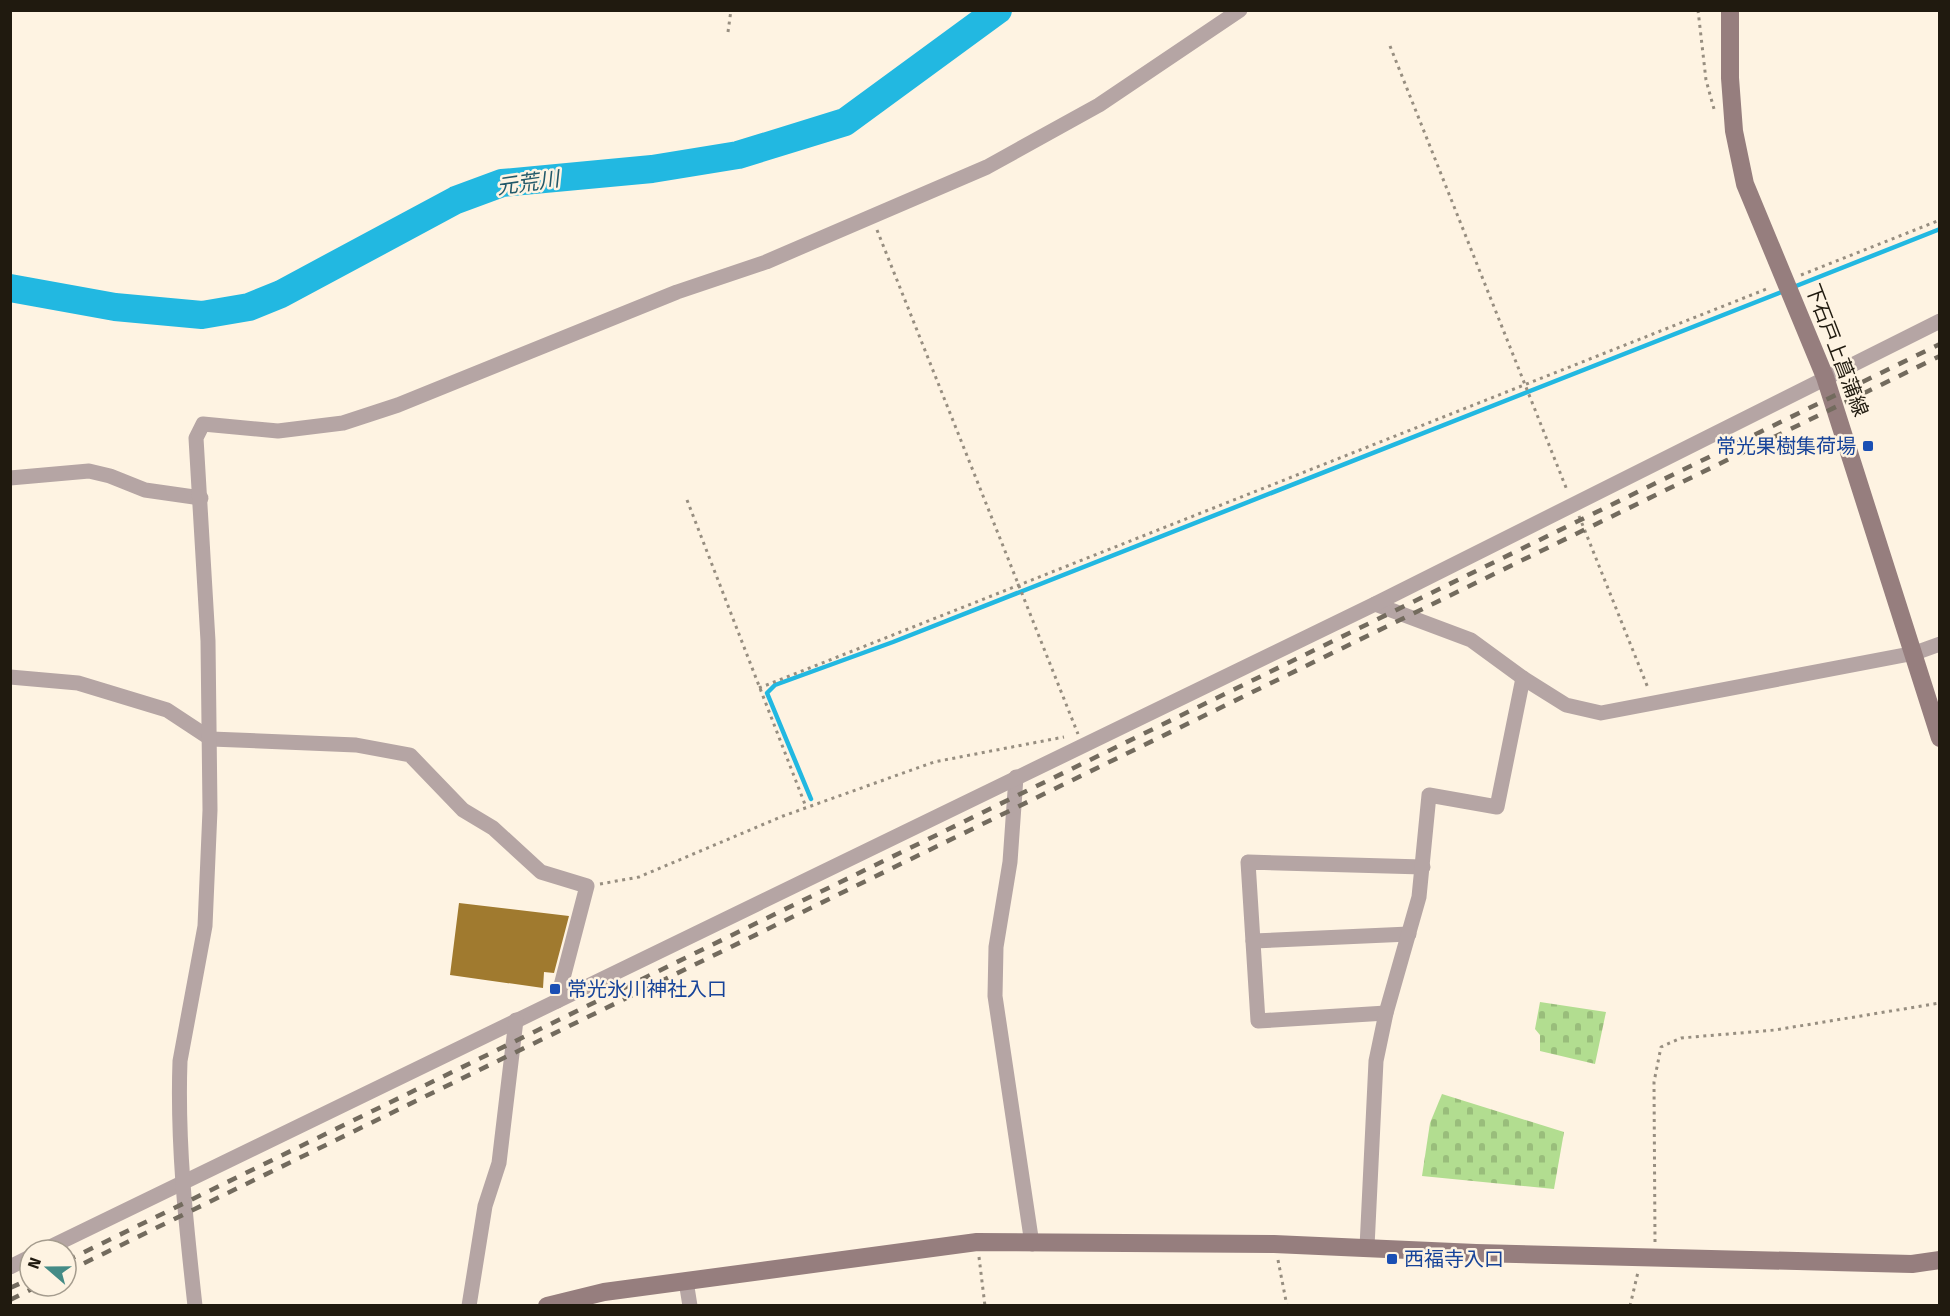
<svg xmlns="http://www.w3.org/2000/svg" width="1950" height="1316" font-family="'Fira Sans','Noto Sans JP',sans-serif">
<defs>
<pattern id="cemetery-stones" width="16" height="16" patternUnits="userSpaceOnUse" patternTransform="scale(1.5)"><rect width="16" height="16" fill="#b2dd90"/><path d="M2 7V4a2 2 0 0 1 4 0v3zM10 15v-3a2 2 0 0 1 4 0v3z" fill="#99bd7b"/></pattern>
</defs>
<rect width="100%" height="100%" fill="#fef3e2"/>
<!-- cemetery -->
<g fill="url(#cemetery-stones)">
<path d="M1540,1002l66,10 -11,52 -55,-13v-16l-5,-6z"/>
<path d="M1442,1094l122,38 -10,57 -132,-13 8,-53z"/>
</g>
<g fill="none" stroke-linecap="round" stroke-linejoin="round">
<!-- stream -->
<g stroke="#22b8e1" stroke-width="4.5">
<path d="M1791,288l149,-59"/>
<path d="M811,799l-44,-106 8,-8 118,-43 891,-351"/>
</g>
<!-- river -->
<path stroke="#22b8e1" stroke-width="28" d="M10,288l105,19 87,8 47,-8 32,-13 175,-94 46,-17 150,-14 86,-14 107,-33 153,-112"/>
</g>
<!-- building -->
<path fill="#a07a2f" d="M459,903l110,13 -15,57 -10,-1 -1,16 -93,-13z"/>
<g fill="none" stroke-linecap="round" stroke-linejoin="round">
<!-- path -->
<g stroke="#978e80" stroke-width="3" stroke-dasharray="3 4.5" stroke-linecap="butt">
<path d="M1698,10l8,70 8,29"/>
<path d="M728,32l3,-22"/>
<path d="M1390,46l177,444"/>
<path d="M877,230l201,504"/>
<path d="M1801,275l139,-55"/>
<path d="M687,500l119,307"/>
<path d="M1579,516l69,172"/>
<path d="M759,688l1010,-400"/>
<path d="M600,884l39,-7 144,-61 151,-54 130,-25"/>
<path d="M1655,1242l-1,-160 7,-35 20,-9 94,-8 165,-27"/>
<path d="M979,1257l6,49"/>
<path d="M1278,1260l9,46"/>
<path d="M1630,1306l8,-34"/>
</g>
<!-- street -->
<g stroke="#b5a5a4" stroke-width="15">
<path d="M10,478l79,-7 21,5 35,14 56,8"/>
<path d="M1375,604l96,36 52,38 43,27 35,8 314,-60 25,-9"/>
<path d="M10,677l68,6 89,27 44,29 145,6 54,10 53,55 30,18 48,44 46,14 -30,115"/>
<path d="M1016,777l-6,85 -14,85 -1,49 37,248"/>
<path d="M1253,941l156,-7"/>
<path d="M1386,1013l-128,8 -10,-159 175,5"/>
<path d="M1367,1247l9,-186 10,-48 33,-116 10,-102 68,12 26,-129"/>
<path d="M44,1250l1331,-646 565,-283"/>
<path d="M10,1267l20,-10"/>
<path d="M686,1281l4,25"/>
<path d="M195,1306c-9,-82 -18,-163 -15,-245l25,-135 5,-116 -2,-169 -12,-203 7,-14 75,7 65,-8 55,-18 279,-113 89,-30 221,-95 112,-62 141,-95"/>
<path d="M469,1306l16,-100 14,-43 17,-143"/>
</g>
<!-- secondary -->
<g stroke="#967e7e" stroke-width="18">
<path d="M1730,10v68l4,53 11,53 80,193 115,361"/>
<path d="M547,1306l57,-14 373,-50 297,2 202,9 436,11 28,-4"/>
</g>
<!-- rail -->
<g stroke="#736b5e" stroke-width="4.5" stroke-dasharray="10 10" stroke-linecap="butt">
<path d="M66,1261l1874,-917"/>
<path d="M66,1272l1874,-916"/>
<path d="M10,1288l20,-9"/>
<path d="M10,1300l28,-14"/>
</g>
</g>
<!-- markers -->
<g fill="#1a4fb4" stroke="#fef3e2" stroke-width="2">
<rect x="1862" y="440" width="12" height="12" rx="3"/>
<rect x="549" y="983" width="12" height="12" rx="3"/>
<rect x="1386" y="1253" width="12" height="12" rx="3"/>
</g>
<g text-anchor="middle" stroke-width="5" stroke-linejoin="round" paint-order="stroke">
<!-- street labels -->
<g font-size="20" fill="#201a0f" stroke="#fef3e2">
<text transform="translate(1837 350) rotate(69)" y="7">下石戸上菖蒲線</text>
</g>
<!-- transit labels -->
<g font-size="20" fill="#164399" stroke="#fef3e2" text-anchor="start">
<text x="1856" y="453" text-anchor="end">常光果樹集荷場</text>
<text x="567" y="996">常光氷川神社入口</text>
<text x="1404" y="1266">西福寺入口</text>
</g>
<!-- water labels -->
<g font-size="21" font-style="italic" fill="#22596a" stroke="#fef3e2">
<text transform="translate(528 183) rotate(-8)" y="7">元荒川</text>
</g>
</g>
<!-- border -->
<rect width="1950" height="1316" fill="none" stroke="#201a0f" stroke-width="24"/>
<!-- north arrow -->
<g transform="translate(48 1268) rotate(290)"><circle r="28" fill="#fef3e2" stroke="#a59c8e" stroke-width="1.5"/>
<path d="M0-4.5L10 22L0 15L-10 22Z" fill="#448b86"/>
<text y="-9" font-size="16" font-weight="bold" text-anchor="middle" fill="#201a0f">N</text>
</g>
</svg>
